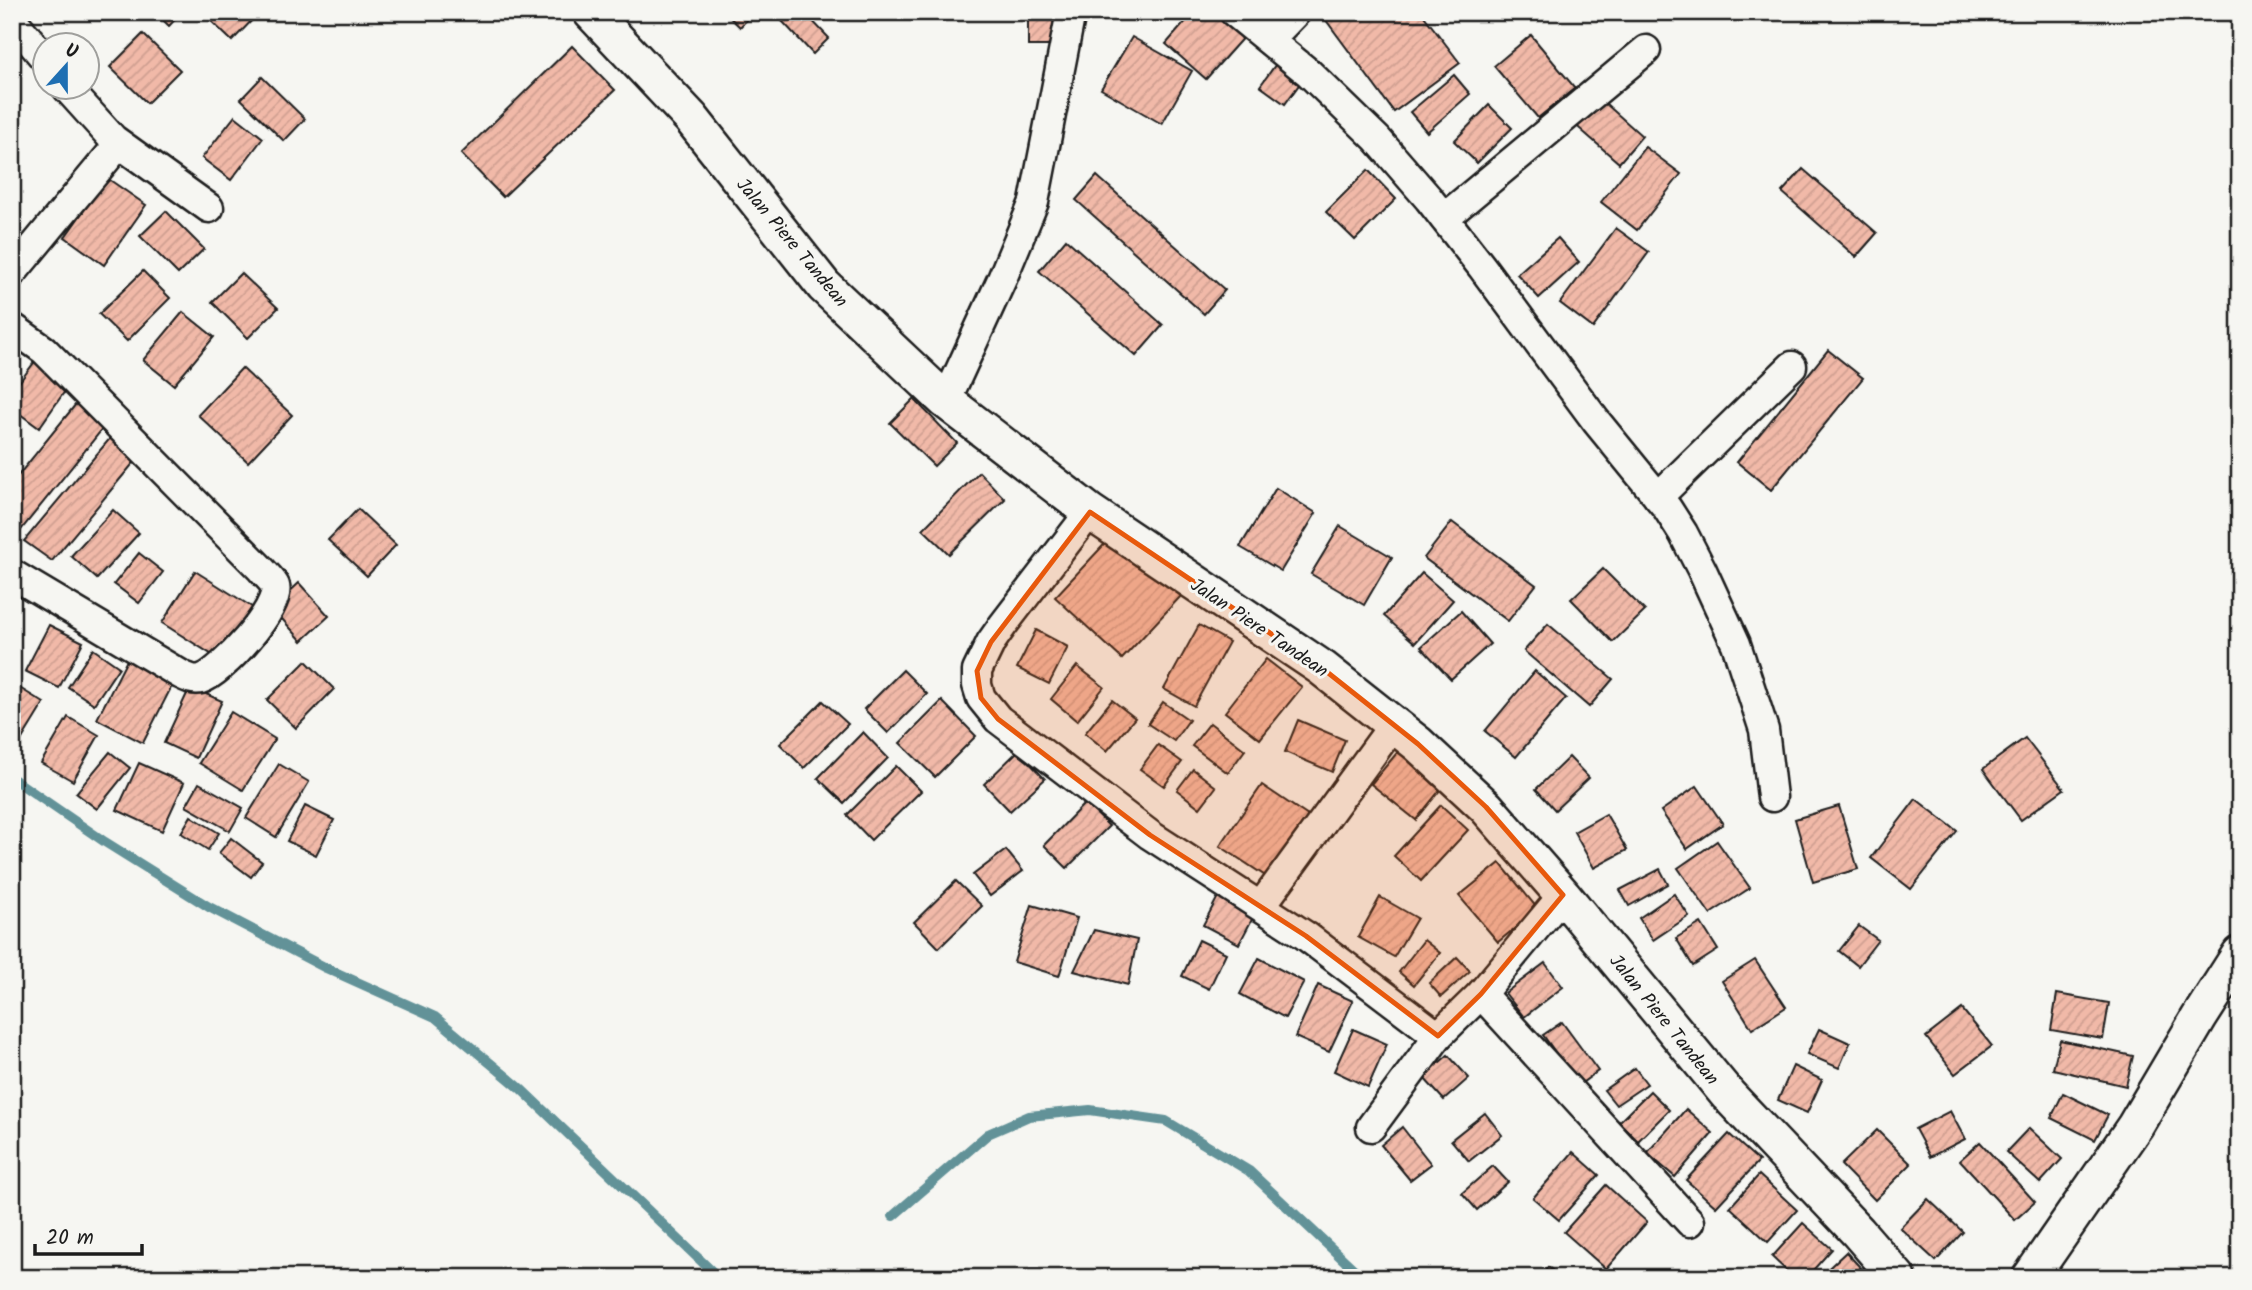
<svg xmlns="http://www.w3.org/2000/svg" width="2252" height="1290" font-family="Kalam,sans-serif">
<defs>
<pattern id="building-hatch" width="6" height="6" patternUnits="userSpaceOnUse" patternTransform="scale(1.75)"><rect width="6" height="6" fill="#f1b9a8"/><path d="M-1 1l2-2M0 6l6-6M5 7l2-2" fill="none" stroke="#ce9e90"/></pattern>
</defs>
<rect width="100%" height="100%" fill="#f6f6f2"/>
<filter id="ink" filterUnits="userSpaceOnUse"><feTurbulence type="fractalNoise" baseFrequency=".0143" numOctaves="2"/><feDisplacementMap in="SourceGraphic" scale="14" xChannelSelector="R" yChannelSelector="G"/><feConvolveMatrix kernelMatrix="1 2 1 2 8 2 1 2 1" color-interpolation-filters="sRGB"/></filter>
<g filter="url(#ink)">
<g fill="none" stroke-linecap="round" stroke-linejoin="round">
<!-- stream -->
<g stroke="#629298" stroke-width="10">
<path d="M12,778l93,64 104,65 117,61 109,49 85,71 199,190"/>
<path d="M893,1216l95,-82 41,-18 61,-6 76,11 83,50 114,107"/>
</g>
</g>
<!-- building -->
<g fill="url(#building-hatch)" stroke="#1c1c1c" stroke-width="2">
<path d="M155,12h27l-13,14z"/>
<path d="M207,12h53l-28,29 -27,-26z"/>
<path d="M724,12h30l-14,15z"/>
<path d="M791,12h13l25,26 -16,16 -31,-33z"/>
<rect x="1028" y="12" width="28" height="34"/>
<path d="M1194,12h27l25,22 -40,45 -40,-35z"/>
<path d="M1320,12h101l39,51 -66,49z"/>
<path d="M143,34l37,36 -33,33 -37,-36z"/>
<path d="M1531,35l44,53 -37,30 -44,-52z"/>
<path d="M1132,37l60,34 -30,53 -61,-35z"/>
<path d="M572,46l43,44 -112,107 -42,-43z"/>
<path d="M1281,57l25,18 -21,29 -25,-18z"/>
<path d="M1454,75l16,19 -43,38 -17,-20z"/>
<path d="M262,77l43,42 -21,22 -43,-42z"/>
<path d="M1596,95l46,41 -23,27 -47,-41z"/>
<path d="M1489,105l23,23 -35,35 -23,-22z"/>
<path d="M235,116l28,22 -32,42 -29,-22z"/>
<path d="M1645,147l36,27 -44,56 -36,-28z"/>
<path d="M1803,169l74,64 -21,24 -74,-65z"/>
<path d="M1368,170l28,29 -41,41 -29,-28z"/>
<path d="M1097,176l128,114 -21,24 -128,-114z"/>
<path d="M107,178l39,27 -42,60 -39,-28z"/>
<path d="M166,211l38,38 -26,25 -38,-38z"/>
<path d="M1616,228l33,24 -56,76 -33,-25z"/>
<path d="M1558,238l21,24 -40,36 -22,-24z"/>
<path d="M1066,239l97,86 -27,31 -97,-85z"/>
<path d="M143,271l27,27 -43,43 -28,-27z"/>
<path d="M241,273l37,35 -30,30 -36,-36z"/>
<path d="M183,312l31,25 -40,48 -31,-25z"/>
<path d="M1828,350l35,28 -92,112 -34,-28z"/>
<path d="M39,356l33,25 -33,47 -27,-20v-16z"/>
<path d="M242,368l50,47 -44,47 -50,-47z"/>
<path d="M80,399l28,23 -91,113 -5,-3v-49z"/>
<path d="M914,399l43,44 -23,23 -44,-43z"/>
<path d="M117,430l24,24 -89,107 -28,-20z"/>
<path d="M979,472l26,27 -56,55 -26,-25z"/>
<path d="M1276,488l40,25 -35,58 -41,-24z"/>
<path d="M358,509l38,36 -29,31 -39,-36z"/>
<path d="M113,510l26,23 -42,46 -26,-23z"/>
<path d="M1452,522l84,63 -28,36 -84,-63z"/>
<path d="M1340,526l52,31 -28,48 -53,-31z"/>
<path d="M1114,534l67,62 -59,63 -67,-62z"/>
<path d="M139,553l24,19 -24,31 -25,-19z"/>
<path d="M1603,569l42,42 -32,31 -42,-43z"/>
<path d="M195,571l60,38 -33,52 -60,-38z"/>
<path d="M1422,573l31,27 -38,43 -31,-27z"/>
<path d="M299,583l30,33 -27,25 -30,-33z"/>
<path d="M1461,611l29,33 -39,35 -30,-32z"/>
<path d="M1548,624l65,55 -24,28 -65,-56z"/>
<path d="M49,625l34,17 -24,46 -34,-17z"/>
<path d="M1199,625l30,17 -35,64 -30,-17z"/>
<path d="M1036,630l32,17 -19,37 -32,-16z"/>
<path d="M93,649l26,18 -25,37 -26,-17z"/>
<path d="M130,654l46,24 -33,65 -46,-24z"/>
<path d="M1266,659l36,28 -42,52 -35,-27z"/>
<path d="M306,661l28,28 -38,39 -29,-28z"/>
<path d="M1077,666l27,21 -27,34 -26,-22z"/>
<path d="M903,670l24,24 -39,39 -24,-24z"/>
<path d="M1535,671l31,27 -50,59 -31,-26z"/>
<path d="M18,687l26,16 -25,41 -7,-4v-44z"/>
<path d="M190,687l32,14 -26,57 -32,-15z"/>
<path d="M1112,700l23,18 -28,33 -22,-18z"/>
<path d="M823,701l25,23 -44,44 -24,-24z"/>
<path d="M942,701l34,35 -41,41 -35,-34z"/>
<path d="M1163,702l26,18 -15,21 -26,-17z"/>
<path d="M231,712l44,27 -32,51 -44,-27z"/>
<path d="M68,717l31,18 -26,46 -32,-18z"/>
<path d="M1298,720l47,20 -13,32 -47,-20z"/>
<path d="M1210,723l35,27 -17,23 -36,-27z"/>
<path d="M863,732l25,26 -44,45 -26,-25z"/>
<path d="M2025,738l39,51 -43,31 -38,-51z"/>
<path d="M1158,745l24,17 -18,24 -24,-17z"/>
<path d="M1401,748l44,36 -29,36 -45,-36z"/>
<path d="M1018,751l27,28 -35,32 -26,-27z"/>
<path d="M110,752l20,16 -33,41 -21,-16z"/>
<path d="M1569,757l20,21 -34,32 -19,-21z"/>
<path d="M139,763l45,20 -22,48 -45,-21z"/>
<path d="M279,764l30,18 -33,55 -30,-19z"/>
<path d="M896,766l25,25 -50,49 -24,-25z"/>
<path d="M1193,769l23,18 -16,21 -23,-18z"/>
<path d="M199,783l44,25 -13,23 -44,-25z"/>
<path d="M1262,785l46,31 -41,61 -47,-31z"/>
<path d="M1697,786l26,38 -36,25 -26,-38z"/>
<path d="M1916,799l41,32 -46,58 -40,-31z"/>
<path d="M1085,803l24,23 -42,42 -23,-23z"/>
<path d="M1441,805l27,25 -47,51 -27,-25z"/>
<path d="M305,806l29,14 -18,35 -29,-14z"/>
<path d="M1839,806l19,63 -45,13 -18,-63z"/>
<path d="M1606,814l21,36 -33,18 -20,-36z"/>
<path d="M191,816l28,17 -11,17 -27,-17z"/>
<path d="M231,838l31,24 -11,15 -32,-24z"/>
<path d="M1717,841l33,47 -40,26 -32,-46z"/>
<path d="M1006,850l17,21 -33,25 -17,-21z"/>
<path d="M1500,863l38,46 -40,33 -39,-46z"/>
<path d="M1660,869l8,15 -39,22 -9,-16z"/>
<path d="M956,881l26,25 -43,42 -25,-26z"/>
<path d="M1221,891l36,19 -18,34 -36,-19z"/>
<path d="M1674,894l15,22 -36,24 -14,-22z"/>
<path d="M1380,897l37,21 -23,39 -36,-20z"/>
<path d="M1032,905l45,13 -18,58 -45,-14z"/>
<path d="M1701,923l17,27 -25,16 -17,-28z"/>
<path d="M1859,926l19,14 -20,26 -19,-15z"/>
<path d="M1094,930l43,10 -9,45 -54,-14z"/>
<path d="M1199,940l27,13 -17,36 -27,-13z"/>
<path d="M1424,940l16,13 -26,32 -15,-13z"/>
<path d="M1457,957l13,14 -29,26 -12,-14z"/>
<path d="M1259,958l45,24 -19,36 -45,-24z"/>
<path d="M1755,960l31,47 -34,22 -30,-48z"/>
<path d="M1545,963l18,24 -39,30 -19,-24z"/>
<path d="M1318,985l35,16 -24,51 -34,-15z"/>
<path d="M2057,994l52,9 -6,36 -52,-9z"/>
<path d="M1962,1009l30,37 -37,28 -29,-37z"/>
<path d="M1562,1022l36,49 -19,14 -36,-50z"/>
<path d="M1353,1029l34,15 -19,43 -34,-16z"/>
<path d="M1819,1029l31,14 -11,25 -32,-14z"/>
<path d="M2060,1040l73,16 -7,30 -73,-17z"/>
<path d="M1448,1055l21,23 -25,22 -21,-23z"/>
<path d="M1793,1066l29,14 -15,33 -29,-13z"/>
<path d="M1635,1068l12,16 -31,21 -12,-15z"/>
<path d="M1650,1091l19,19 -31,31 -19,-19z"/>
<path d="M2063,1093l45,22 -13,25 -44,-22z"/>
<path d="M1686,1109l27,24 -38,44 -28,-24z"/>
<path d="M1950,1111l15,28 -35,18 -15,-28z"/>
<path d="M1485,1113l17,22 -33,26 -18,-21z"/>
<path d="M1402,1127l29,37 -21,16 -29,-35z"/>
<path d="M2029,1128l33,31 -22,24 -34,-31z"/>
<path d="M1877,1130l34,34 -36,36 -34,-35z"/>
<path d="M1729,1134l30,27 -43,46 -30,-27z"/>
<path d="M1980,1142l55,60 -20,18 -55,-60z"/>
<path d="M1573,1152l26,23 -40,45 -26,-22z"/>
<path d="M1493,1166l15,16 -31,28 -15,-17z"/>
<path d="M1759,1175l38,35 -29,32 -38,-35z"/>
<path d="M1606,1185l41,37 -41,47 -42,-37z"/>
<path d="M1928,1199l35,33 -27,29 -36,-33z"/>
<path d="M1803,1223l29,26 -26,29h-12l-22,-21z"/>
<path d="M1846,1252l24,26h-52z"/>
<path d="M1548,1267l15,11h-23z"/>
</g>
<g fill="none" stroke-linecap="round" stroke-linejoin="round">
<!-- minor casing -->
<g stroke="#1c1c1c" stroke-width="33">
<g id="minor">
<path d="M1234,12l75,61 68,66 52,60 53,68 114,154 71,87 16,25 19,37 34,74 28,86 8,67"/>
<path d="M12,19l34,41"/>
<path d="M1269,40l27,-28"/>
<path d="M67,88l46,51 96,69"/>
<path d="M1444,218l202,-168"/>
<path d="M12,273l107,-129"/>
<path d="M12,327l32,23 217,219c4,5 12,12 14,17 7,21 -55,88 -74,93 -8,2 -15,-2 -21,-5l-168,-100"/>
<path d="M946,401l56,-122 32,-77 37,-190"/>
<path d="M1658,497l134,-131"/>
<path d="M1090,512l-87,113 -12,17 -14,29v14l4,13 17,21 152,116 156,101 132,100"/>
<path d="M1261,906l133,-182"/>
<path d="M1481,994l209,228"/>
<path d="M1371,1127l67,-91 43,-42 82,-99"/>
</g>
</g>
<!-- tertiary casing -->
<g stroke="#1c1c1c" stroke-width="40">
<g id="tertiary">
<path d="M591,12l100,106 133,168 122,115 144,111 232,156 96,76 68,63 77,88 165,200 130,137 40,46"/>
<path d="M2030,1278l105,-152 64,-108 41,-64"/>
</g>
</g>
<!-- minor -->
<use href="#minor" stroke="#f6f6f2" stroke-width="28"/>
<!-- tertiary -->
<use href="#tertiary" stroke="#f6f6f2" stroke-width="35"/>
</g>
</g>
<!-- marked area -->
<path fill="#e8590c" fill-opacity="0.2" stroke="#e8590c" stroke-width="5" stroke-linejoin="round" d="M1090,512l232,156 96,76 68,63 77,88 -82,99 -43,42 -132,-100 -156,-101 -152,-116 -17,-21 -4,-27 14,-29z"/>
<g text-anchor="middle" stroke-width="6" stroke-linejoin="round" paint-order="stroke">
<!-- street labels -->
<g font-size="19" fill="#1c1c1c" stroke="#f6f6f2">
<text transform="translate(793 242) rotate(50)" y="7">Jalan Piere Tandean</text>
<text transform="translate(1260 627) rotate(34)" y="7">Jalan Piere Tandean</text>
<text transform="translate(1665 1019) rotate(51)" y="7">Jalan Piere Tandean</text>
</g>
</g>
<!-- margin -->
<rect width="2252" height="1290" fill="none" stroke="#f6f6f2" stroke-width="42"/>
<rect x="21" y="21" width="2210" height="1248" fill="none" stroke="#1c1c1c" stroke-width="2.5" filter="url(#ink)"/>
<!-- north arrow -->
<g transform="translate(66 66) rotate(21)"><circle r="33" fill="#f6f6f2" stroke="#9f9f9c" stroke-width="2"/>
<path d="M0-5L12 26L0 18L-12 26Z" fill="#1f6fb2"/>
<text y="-10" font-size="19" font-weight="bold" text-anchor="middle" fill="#1c1c1c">U</text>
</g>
<!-- scale -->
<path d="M35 1244v10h107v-10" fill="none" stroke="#1c1c1c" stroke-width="3.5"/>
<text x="46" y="1244" font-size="21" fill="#1c1c1c" stroke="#f6f6f2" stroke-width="5" paint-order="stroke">20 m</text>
</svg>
